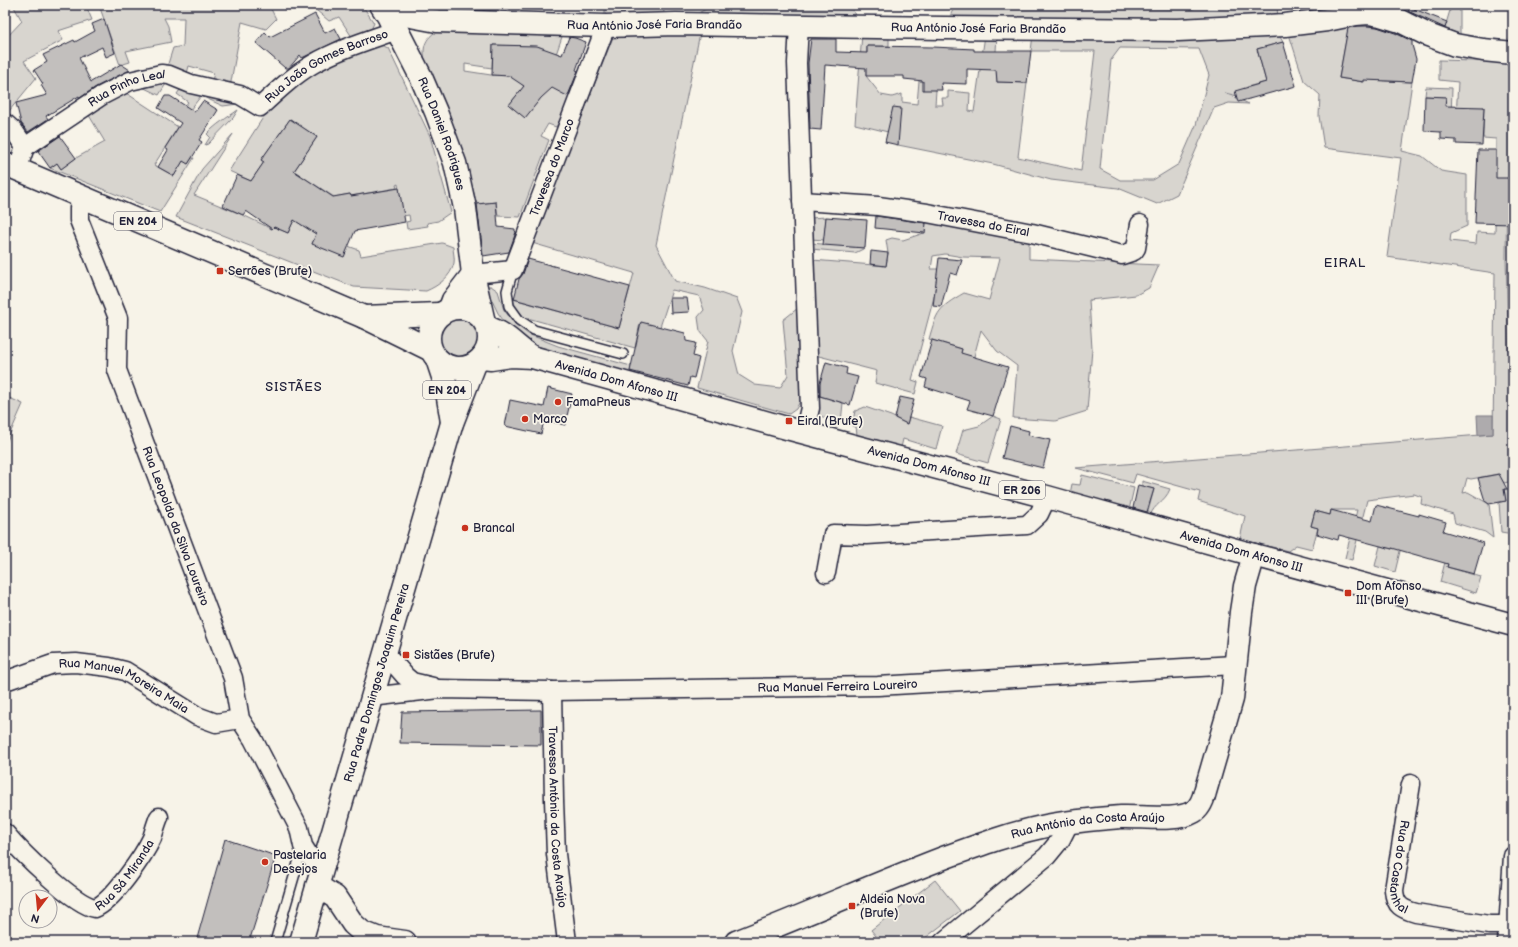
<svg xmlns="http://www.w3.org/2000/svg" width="1518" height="947" font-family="'Balsamiq Sans',sans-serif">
<rect width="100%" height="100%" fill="#f7f3e8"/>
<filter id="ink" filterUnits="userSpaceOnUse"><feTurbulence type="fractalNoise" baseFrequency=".025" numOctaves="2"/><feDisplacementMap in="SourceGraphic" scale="8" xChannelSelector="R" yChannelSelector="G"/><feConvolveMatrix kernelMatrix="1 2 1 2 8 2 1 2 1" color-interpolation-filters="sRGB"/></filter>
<g filter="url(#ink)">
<!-- green -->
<g fill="#d8d5cf" stroke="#7d7c85" fill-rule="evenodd">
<path d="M13,5h83l-9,3 5,12 -34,11 5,9 -39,21 12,17 -31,38v-77l17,-18z"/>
<path d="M99,5h170l7,14 -10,10 -24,-7 -12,65 -19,-3 3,-11 -25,-7 -3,11 -19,-10 6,-19 10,-2 1,-28h-20l4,8 3,16 -45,9 4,11 -10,3z"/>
<path d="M310,5h52l12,18 -4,9 -16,8 -15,-23 -10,4z"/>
<path d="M400,5h84v10l-79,-6z"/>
<path d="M605,5h60v3l-3,9h-57z"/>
<path d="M709,5h124l20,5 3,9 -164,-3 18,-9z"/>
<path d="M955,5l238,4 6,-4h78l1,15 -330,1z"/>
<path d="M1450,5h10v32l-17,-3 8,-27z"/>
<path d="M1349,24l-10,54 24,4 2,-7 20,6 27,1 -10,69 20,5 19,15 26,4v51l-16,7 -1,8 26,3 1,-12 18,1 1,-94 -13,-1 1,-31 -28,11 2,-36 -19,-2v-20l74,2v116h-6l-1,80 3,105 4,1v117l-9,2 -6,-9 -27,5 -4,-1 -4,15 5,-1 21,12 4,34 -8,-6 -30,-9 -2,-9 -32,-10 1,-7 -8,-3 -47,6 -15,60 -7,-2 12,-48h-26l-1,5 -15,-4 -4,15 7,2 -6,21 -16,-4 -8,6 -48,-12 5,-23 -47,-15 2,-9 -64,-18 -3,9 -57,-15 417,-34 2,-161 -108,-16 14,-99 -77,-10 -5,-32 1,-21 -16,-14 -16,-50z"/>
<path d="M440,29l124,2 -11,32 -7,-13 -6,-3 -47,-2 -1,23 -27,-4v7l26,4 25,1 5,8 3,2 -15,19 16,12 15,-18 13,-13 14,10 14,-24 -6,20 -19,35 -8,-3 -7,12 8,4 -29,77 -22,-1 -2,-14 -19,2 -12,-42 -39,-96c-4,-18 -3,-27 14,-37z"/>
<path d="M615,32l85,1 -44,212 19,36 30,7 32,11 5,13 -9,39 6,24 16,10 25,3 8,-13 -5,-55 15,-12 3,91 -5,10 -7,5 -92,-26 11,-47 -8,-10 -2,-14 6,-7 -5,-14 -27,-6 -12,37 -20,-4 -5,25 -111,-31 -9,-10 -2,-8 106,29 15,-55 -102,-30z"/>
<path d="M1277,32l6,10 -26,7 9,33 -19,5 3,12 -25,-6 24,11 -20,-1 -15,5 -37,86 -20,10 -39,-16 -67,-8 -58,-16 -95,-19 -10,-13 -33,-8 7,-90h27v12h-22l-1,30 15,19 11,2 10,-3v8l15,2 2,-23h4l13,9 -1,15h8l-1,-7h6v-7l22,2 -1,18 5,1 11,-77h12l-1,16 1,31 30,1 -9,74 63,14 14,-120h-64l2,-16zM1120,48l79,1 10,26 -13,50 -17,39 -26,16h-33l-20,-11 11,-109z"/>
<path d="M379,44l9,4 42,88 21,76 -13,9 -11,2 1,3 -21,3 -1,-7 4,-1 -1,-6 -6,1 -5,-32 -2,1 1,3 -46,8 -1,-2 -16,3 -40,-26 23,-34 -27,-18 -29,41 3,2 -13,19 -22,-10 42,-66 50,-39z"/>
<path d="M169,79l-10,16 -23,-11z"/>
<path d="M184,84l48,13 6,7 -15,2 -22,-10 -11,14 -5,-4 3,-4 -11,-8z"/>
<path d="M1426,87l26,1 -1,30 -6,-1 1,-20 -21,-1z"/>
<path d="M120,89l58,38 -24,38 20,11 9,-15 5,3 4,-6h2l-34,54 -110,-44 7,-5 4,6 15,-11 29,-16 -18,-30z"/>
<path d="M238,110l-5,8 -25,26 -3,1 5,-8 -3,-3c9,-10 20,-16 31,-24z"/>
<path d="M233,134l-39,61 49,20 29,14 2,-2 14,6 6,-13 22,14 -4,10 36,2 11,4 2,6 81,-13 11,4c0,5 2,11 1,16 -3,14 -16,23 -28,28l-72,-4 -178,-70 26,-48z"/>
<path d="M826,217l-2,23 -13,-1 -1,-21z"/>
<path d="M926,219l103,21v19l130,6 -10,23 -13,7 -47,5 3,49 -5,62 -32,10 -42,-3 4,-52 -20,-15 -16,-21 -9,34 -13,-4 3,-11 -33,-10c8,-28 9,-31 35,-46l25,7 11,-42 -37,-1 -18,-3 -12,2 -2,13h7l-4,28 -22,83 6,2 -3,12 -40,-11 2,-12 -62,-16 -3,-95 74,6 2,-13 -2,-13 6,-2 11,2 21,-7z"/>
<path d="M811,243l54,5 -10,5 -44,-4z"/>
<path d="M485,286h6l7,5 6,19 11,14 13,10 30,12 73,20 -1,7 -82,-23 -23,-9 -14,-10 -13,-18z"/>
<circle cx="459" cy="340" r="20"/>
<path d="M816,395l27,8 -2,19 -25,-7z"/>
<path d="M5,396l18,8 -17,39 -1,-1z"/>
<path d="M865,407l26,9 16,8 2,-7 33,9 -6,23 -33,-10 -2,9 -44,-13 -1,-8 -4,-1 3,-15z"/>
<path d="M993,416l8,3 -13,44 -32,-9 7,-24 16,-4z"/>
<path d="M1082,475l52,13 -5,22 -59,-16 2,-10 8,1z"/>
<path d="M1142,481l28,8c-5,13 -16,15 -20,27l-3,-1 7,-26 -12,-3z"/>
<path d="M1504,489h9v45l-12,-2 -2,-30 7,-1z"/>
<path d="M1401,512l8,2 -14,58 -20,-6 5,-20 12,3z"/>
<path d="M1448,550l3,1 -4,16 34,10 -5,16 -36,-11z"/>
<path d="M935,880l25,31 -40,31h-39l-10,-12z"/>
</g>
<!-- water -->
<path fill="#aeabad" stroke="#76747f" d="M1477,415h16v19l-15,1z"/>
<!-- building -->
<g fill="#c2bfbd" stroke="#22223b">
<path d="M1410,5h4v4l33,13 -2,6 -37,-17z"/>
<path d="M315,14l10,19 10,-5 6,11 -39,19 -2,-3 -11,13h-4l-29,-25 9,-11 5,5z"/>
<path d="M104,19l11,34 -9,4 -4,-10 -23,11 12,24 30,-18 9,6 -34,17 -16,11 -1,-2 -33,20 2,3 -20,13 -7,-9 -5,-20 31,-8 -6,-10 2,-1 -9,-14 13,-8 -4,-7 31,-15 1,2 20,-11 -3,-7z"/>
<path d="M1358,26h9l10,1 18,6 17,8v4l4,14 -4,23 -48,-2v2l-25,-4 9,-50z"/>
<path d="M569,37l6,1 11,4 -10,28 2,1 -9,22 -2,3 -15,-8 -11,10 -16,20 -16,-13 15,-19 -15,-10 -17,-1 1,-30 44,1 25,9z"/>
<path d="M811,39h25v13l31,1v-7l66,1 41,2v2h57l-4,32 -30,-1 -1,-12 -29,-1v15l-26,-1 1,7h-19v-9l-19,-2v-3h-38v-8l-41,-3 -4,65 -11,-1 -2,-66z"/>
<path d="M1283,42l13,44 -58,16 -3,-11 31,-9 -9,-33z"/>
<path d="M165,96h5l25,16 8,-11 15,9 -19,30 3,2 -14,22 -5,-3 -9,15 -16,-9 10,-17 -3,-2 16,-25 -23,-15z"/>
<path d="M1425,96l21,1 -1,9 39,1 -2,38 -26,-1v-4l-15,-1v-7l-17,-1z"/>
<path d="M893,107l8,1 -3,37 -13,-3z"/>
<path d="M290,119l27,18 -23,34 39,26 17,-3 1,2 48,-8 6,34 -50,9 -11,26 -32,-13 4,-10 -22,-14 -6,13 -14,-6 -2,2 -26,-18 -3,4 -20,-9 14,-31 14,6 13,-19 -3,-2z"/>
<path d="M60,136l16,22 -15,11 -4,-6 -7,5 -12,-17z"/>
<path d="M1478,150h18v28h17v46l-38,-1z"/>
<path d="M496,202l2,25 17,2v2l1,1 -7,20 -26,4 -6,-52z"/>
<path d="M876,216l50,7 -1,10 -50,-5z"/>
<path d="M826,217l41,3 -2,28 -42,-3z"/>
<path d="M871,251l17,2 -2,13 -16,-2z"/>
<path d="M939,258l23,2 -5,15 -7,-2 -9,34 -8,-1z"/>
<path d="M528,259l102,28 -11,41 -105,-29 5,-20 4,-5z"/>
<path d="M670,298h17l2,14 -18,1z"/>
<path d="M641,322l44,11 1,8 10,2 -3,13 6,2 -5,20 -4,-1 -2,9 -58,-15z"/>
<path d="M932,340l30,9 -1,4 47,14 -15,49 -26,-7 3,-8 -45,-14 2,-8 -6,-2z"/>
<path d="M826,362l21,6 -1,6 12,3 -8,28 -30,-9v-13z"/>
<path d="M548,388l24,6 -7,31 -21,-5 -3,14 -36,-8 5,-26 34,7z"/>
<path d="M900,397l14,3 -7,24 -12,-6z"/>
<path d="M1010,426l19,5 -1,4 22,5 -7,28 -41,-10z"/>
<path d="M1499,474l8,15h-3l2,12 -17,3 -4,-3 -7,-23z"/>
<path d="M1138,485l16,4 -7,23 -14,-4z"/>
<path d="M1376,505l43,11v-2l27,8 -3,9 40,12 -9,31 -27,-7 1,-3 -56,-16v1l-53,-14 -1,5 -21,-6 1,-6 -7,-2 4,-15 15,4 1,-5 41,11z"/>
<path d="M541,710v35l-141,-2 2,-31z"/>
<path d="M225,839l51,17 -27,86h-53z"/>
</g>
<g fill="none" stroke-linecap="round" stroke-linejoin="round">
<!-- service casing -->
<g stroke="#22223b" stroke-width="12">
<g id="service">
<path d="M513,270l-6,21 2,15 10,14 15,10 89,24"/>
<path d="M275,942l28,-96"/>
</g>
</g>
<!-- minor casing -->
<g stroke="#22223b" stroke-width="21">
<g id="minor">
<path d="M799,25l-2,38 13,345 -6,25"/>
<path d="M5,123l9,8 11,16"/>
<path id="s1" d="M17,170l8,-23 76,-51 29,-15 31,-7 8,1 22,9 49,11 20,12c16,-15 34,-32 53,-43 26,-15 56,-24 84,-34"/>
<path id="s2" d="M83,197l-4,11v12l39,98 -1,52 116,308 7,41 13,20 46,89 4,18 7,11 12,11"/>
<path id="s3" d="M802,201l76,5 49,7 105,20 90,22 12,-4 2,-3 4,-24"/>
<path id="s4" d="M473,274l40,-4 93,-244"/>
<path d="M826,573l7,-39 34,1 160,-10 12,-11 8,-17"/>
<path d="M385,653l20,23 7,6 21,5"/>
<path id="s5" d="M5,681l48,-17 23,-1 33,4 16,4 72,45 19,7 24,-4"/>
<path id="s6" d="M552,691l2,109 2,54 11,88"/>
<path id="s7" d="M371,697l68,-8 113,2 326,-5 356,-21"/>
<path id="s8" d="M1411,784l-17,106c1,16 8,19 22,23l73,12h24"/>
<path id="s9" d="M5,833c15,18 68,71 90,75 17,-6 49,-53 57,-70 2,-6 4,-14 7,-21"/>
<path d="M943,942l104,-86 14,-17 9,-18"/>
<path d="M1507,942l6,-86"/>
</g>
</g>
<!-- tertiary casing -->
<g stroke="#22223b" stroke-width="25">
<g id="tertiary">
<path id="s10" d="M390,20l15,-5 32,6 169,5 70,-2 268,4 234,2 107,-5 42,-5 29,-6 12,-1 12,2 20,6 28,14 27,10 28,5 30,3"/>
<path d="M317,886l18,11 18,27 9,8 15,6 28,4"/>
<path id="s11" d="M736,942c70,-27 139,-58 210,-85 33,-12 66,-24 100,-31 25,-5 50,-7 75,-9 20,-1 55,5 72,-5 7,-4 10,-12 12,-20l27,-93 9,-87 4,-26 9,-31"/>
</g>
</g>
<!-- secondary casing -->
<g stroke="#22223b" stroke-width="25">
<g id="secondary">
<path id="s12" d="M381,5l16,25 24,47 15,35 19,51 10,45 8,66 10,44"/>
<path d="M450,308l3,-8 20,-26"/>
</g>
</g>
<!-- primary casing -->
<g stroke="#22223b" stroke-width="25">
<g id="primary">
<path d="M5,164l359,153 67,33"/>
<circle cx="459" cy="338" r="30"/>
<path d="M364,317l75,-3"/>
<path d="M488,328c17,4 29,20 44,29"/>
<path id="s13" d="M482,358l9,1 20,-3 21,1 258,72 257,68 207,58 259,70"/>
<path d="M437,359l9,27 6,36"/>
<path id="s14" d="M301,942l151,-519 23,-59"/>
</g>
</g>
<!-- service -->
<use href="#service" stroke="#f7f3e8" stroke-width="9"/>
<!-- minor -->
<use href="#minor" stroke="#f7f3e8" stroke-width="18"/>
<!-- tertiary -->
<use href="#tertiary" stroke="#f7f3e8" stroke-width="22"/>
<!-- secondary -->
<use href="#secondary" stroke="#f7f3e8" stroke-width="22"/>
<!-- primary -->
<use href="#primary" stroke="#f7f3e8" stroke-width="22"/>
</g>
</g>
<!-- markers -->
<g fill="#c8321e" stroke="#f7f3e8" stroke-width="1.5">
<rect x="216" y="267" width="8" height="8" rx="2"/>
<circle cx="558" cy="402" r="4"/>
<circle cx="525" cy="419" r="4"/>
<rect x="785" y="417" width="8" height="8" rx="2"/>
<circle cx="465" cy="528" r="4"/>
<rect x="1344" y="589" width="8" height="8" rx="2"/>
<rect x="402" y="651" width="8" height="8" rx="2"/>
<circle cx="265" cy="862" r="4"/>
<rect x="848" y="902" width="8" height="8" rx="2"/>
</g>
<g text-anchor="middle" stroke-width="3.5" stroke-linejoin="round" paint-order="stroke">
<!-- shield labels -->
<g fill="#f7f3e8" stroke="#62616f" stroke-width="1">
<rect x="114" y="212" width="48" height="18" rx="3"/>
<rect x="423" y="381" width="48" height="18" rx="3"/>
<rect x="999" y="481" width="46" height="18" rx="3"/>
</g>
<g font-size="11" font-weight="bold" fill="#22223b">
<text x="138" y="225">EN 204</text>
<text x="447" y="394">EN 204</text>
<text x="1022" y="494">ER 206</text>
</g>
<!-- street labels -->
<g font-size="12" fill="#22223b" stroke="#f7f3e8">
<text dy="4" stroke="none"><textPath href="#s10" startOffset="266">Rua António José Faria Brandão</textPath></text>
<text dy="4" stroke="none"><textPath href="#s10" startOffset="590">Rua António José Faria Brandão</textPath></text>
<text dy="4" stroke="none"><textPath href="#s1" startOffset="365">Rua João Gomes Barroso</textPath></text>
<text dy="4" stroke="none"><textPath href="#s1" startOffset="143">Rua Pinho Leal</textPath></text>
<text dy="4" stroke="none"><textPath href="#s12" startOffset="143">Rua Daniel Rodrigues</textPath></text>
<text dy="4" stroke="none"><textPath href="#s4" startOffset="150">Travessa do Marco</textPath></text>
<text dy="4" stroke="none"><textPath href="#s3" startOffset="183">Travessa do Eiral</textPath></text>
<text dy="4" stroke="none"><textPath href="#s13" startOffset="138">Avenida Dom Afonso III</textPath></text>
<text dy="4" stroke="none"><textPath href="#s13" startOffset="462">Avenida Dom Afonso III</textPath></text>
<text dy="4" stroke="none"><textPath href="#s2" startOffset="348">Rua Leopoldo da Silva Loureiro</textPath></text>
<text dy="4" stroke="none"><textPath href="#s13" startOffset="786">Avenida Dom Afonso III</textPath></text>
<text dy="4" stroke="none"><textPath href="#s14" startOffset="270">Rua Padre Domingos Joaquim Pereira</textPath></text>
<text dy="4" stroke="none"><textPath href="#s7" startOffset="467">Rua Manuel Ferreira Loureiro</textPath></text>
<text dy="4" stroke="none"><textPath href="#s5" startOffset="127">Rua Manuel Moreira Maia</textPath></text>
<text dy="4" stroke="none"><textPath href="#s6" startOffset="126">Travessa António da Costa Araújo</textPath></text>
<text dy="4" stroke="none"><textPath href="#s11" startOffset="373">Rua António da Costa Araújo</textPath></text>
<text dy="4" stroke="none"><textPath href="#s8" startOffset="85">Rua do Castanhal</textPath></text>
<text dy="4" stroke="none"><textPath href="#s9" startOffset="163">Rua Sá Miranda</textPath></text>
</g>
<!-- poi labels -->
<g font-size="12" fill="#22223b" stroke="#f7f3e8" text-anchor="start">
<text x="228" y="275">Serrões (Brufe)</text>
<text x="566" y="406">FamaPneus</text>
<text x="533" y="423">Marco</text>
<text x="797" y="425">Eiral (Brufe)</text>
<text x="473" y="532">Brancal</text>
<text x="1356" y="590">Dom Afonso<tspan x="1356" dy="14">III (Brufe)</tspan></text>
<text x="414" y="659">Sistães (Brufe)</text>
<text x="273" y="859">Pastelaria<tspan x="273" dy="14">Desejos</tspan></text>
<text x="860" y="903">Aldeia Nova<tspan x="860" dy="14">(Brufe)</tspan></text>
</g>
<!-- neighbourhood labels -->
<g font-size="13" letter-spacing="1" fill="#22223b" stroke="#f7f3e8">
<text x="1345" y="267">EIRAL</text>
<text x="294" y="391">SISTÃES</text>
</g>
</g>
<!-- margin -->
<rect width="1518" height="947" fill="none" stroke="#f7f3e8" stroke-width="20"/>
<rect x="10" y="10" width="1498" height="927" fill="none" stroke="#22223b" stroke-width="1.5" filter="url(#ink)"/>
<!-- north arrow -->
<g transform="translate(38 909) rotate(196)"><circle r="19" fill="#f7f3e8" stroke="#a29fa3"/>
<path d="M0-3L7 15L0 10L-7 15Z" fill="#c8321e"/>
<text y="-6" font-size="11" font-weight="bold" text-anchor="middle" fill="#22223b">N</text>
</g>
</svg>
